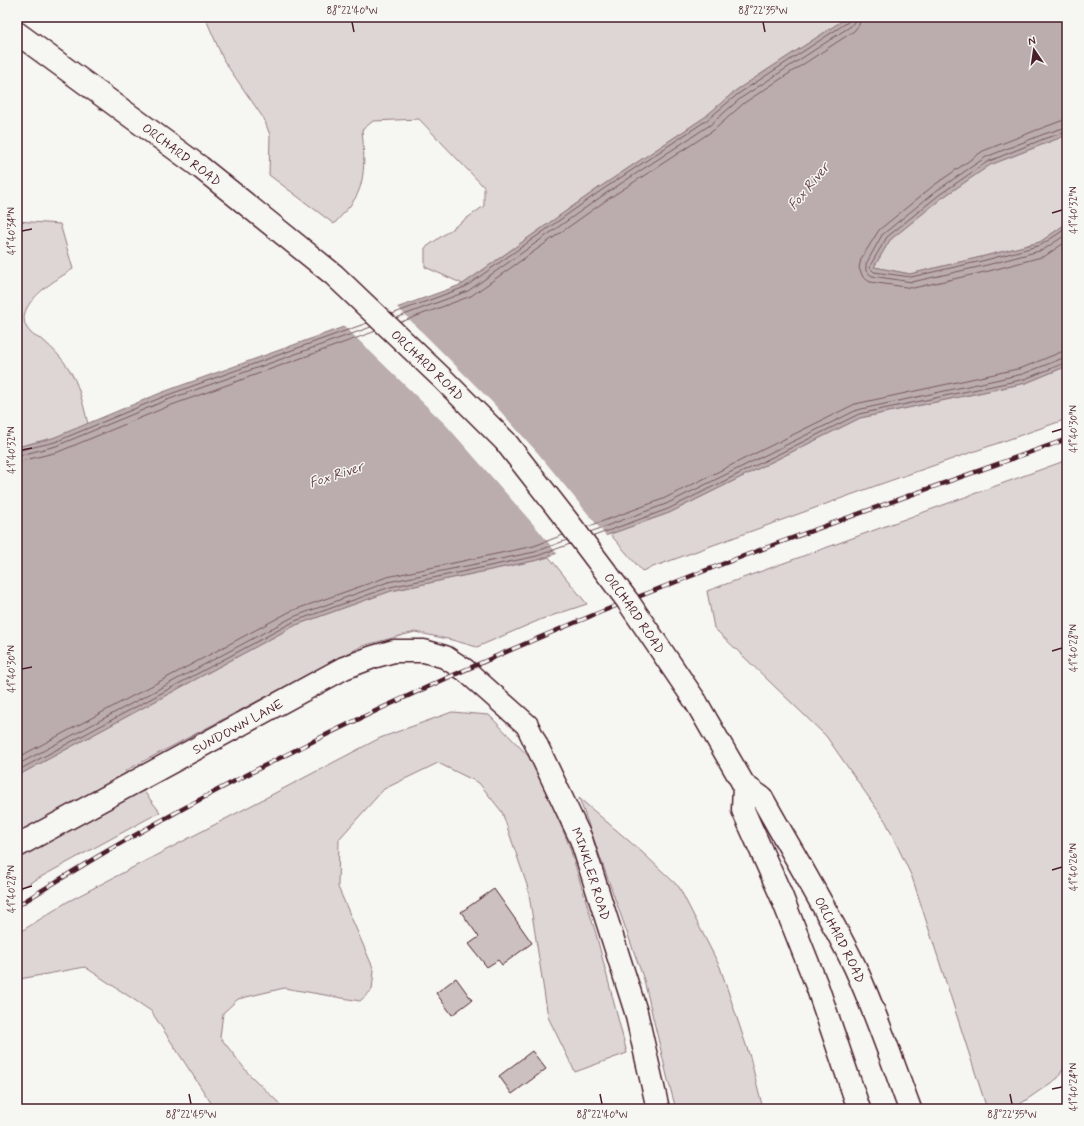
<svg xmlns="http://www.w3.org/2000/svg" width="1084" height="1126" font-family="Mynerve,sans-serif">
<rect width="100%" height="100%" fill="#f6f6f2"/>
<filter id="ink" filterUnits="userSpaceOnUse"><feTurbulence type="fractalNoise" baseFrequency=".025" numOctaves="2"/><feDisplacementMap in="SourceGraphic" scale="8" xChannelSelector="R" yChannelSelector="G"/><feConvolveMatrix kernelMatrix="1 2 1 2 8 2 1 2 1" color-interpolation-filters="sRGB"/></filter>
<g filter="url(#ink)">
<!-- green -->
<g fill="#ddd6d5" stroke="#947a80">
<path d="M205,17h643l-113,74 -30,26 -105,70 -137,97 -38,-17v-19l59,-42v-19l-65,-68 -46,2 -11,9c2,21 5,51 -8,70 -5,8 -13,16 -20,24l-65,-49 1,-40 -6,-16 -40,-58z"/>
<path d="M1067,135v88l-27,19 -55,14 -75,18 -36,-7 16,-27 52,-42 48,-33z"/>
<path d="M17,221l43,3 13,45c-17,11 -67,39 -42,64 3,4 9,5 13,8 8,7 17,16 23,25 12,17 16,38 21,58l-35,14 -36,9z"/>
<path d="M1067,366v53l-189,66 -236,86 -32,-37 59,-21 191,-95 166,-35z"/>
<path d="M1067,460v602l-9,16 -45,31h-26l-75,-232 -26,-55 -60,-86 -112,-108 -7,-37z"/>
<path d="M549,557l38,47 -45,15 -65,28 -25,-7 -37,-8 -53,14 -237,125 21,23 14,18 -143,78v-114l279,-151 95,-34 147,-31z"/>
<path d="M452,712l37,3 46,48 34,82 27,89 31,119 -52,19 -27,-55 -20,-129 -26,-76 -23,-29 -41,-20 -54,26 -45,50 -1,48 36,83 -2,20 -12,11 -76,-13 -46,11 -15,14 -3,24 28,36 37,36h-70l-64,-98 -66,-44 -65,12 -3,3v-48l50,-32 313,-164z"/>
<path d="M579,798l64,55 36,34 41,80 30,90 13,52h-87l-8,-29 -24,-100z"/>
</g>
<!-- water -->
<path fill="#bbadae" stroke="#8e747a" d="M848,17h219v118l-77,30 -48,33 -52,42 -16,27 36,7 75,-18 55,-14 27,-19v143l-41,17 -166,35 -191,95 -131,47 -147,31 -95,34 -279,151v-329l36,-9 110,-46 300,-108 137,-97 105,-70 30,-26z"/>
<!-- pier -->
<path fill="#f6f6f2" d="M396,306l96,96 45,50 70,85 -49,18 -18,-23 -93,-106 -104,-101z"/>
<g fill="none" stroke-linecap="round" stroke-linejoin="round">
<!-- shore -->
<g stroke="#77585f" stroke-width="1">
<path d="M1067,120l-6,1 -19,7 -59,23 -50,35 -54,44 -18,29 -2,9 4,9 7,5 43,6 76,-17 56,-15 22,-15"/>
<path d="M1067,127l-23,7 -58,23 -50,34 -54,44 -16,29v7l6,5 40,6 75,-17 56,-15 24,-16"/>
<path d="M1067,132l-21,6 -59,24 -48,33 -52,42 -16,27 -1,4 4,4 37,5 75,-17 55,-15 26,-17"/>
<path d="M392,314l73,-27 137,-97 105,-70 31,-26 110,-72 2,-5"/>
<path d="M396,318l72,-27 137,-97 105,-69 31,-27 110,-72 3,-4 1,-5"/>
<path d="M401,322l70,-26 137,-97 106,-69 30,-27 110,-72 5,-6 2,-8"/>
<path d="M17,451l38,-9 110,-46 202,-73"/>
<path d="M17,456l39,-10 111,-46 204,-73"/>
<path d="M17,462l41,-10 111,-46 207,-75"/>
<path d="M587,527l76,-28 192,-95 167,-36 39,-16 6,-1"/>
<path d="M590,532l76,-28 191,-94 166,-36 40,-16 4,-1"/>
<path d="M594,536l74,-27 191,-95 166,-35 42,-17"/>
<path d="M17,758l274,-147 96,-34 147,-31 29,-11"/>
<path d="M17,765l276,-148 95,-35 147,-30 32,-12"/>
<path d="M17,771l278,-150 95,-34 147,-31 33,-12"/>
</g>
</g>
<!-- building -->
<g fill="#ccc1c0" stroke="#4a1f2b">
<path d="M494,889l38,54 -30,22 -4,-5 -11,7 -18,-23 10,-7 -18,-25z"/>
<path d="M456,978l16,22 -20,15 -16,-22z"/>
<path d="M532,1051l14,18 -34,25 -13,-18z"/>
</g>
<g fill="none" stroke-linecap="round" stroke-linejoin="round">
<!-- minor casing -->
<g stroke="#4a1f2b" stroke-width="25">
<g id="minor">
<path id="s1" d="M17,846l327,-178 29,-11 21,-6h30l21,6 20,13 62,55 54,114 55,173 22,97"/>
</g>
</g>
<!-- major casing -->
<g stroke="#4a1f2b" stroke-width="25">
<g id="major">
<path d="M17,33l183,134"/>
<path id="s2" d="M696,702l48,83 18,13c31,56 65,111 93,169 21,46 37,94 55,142"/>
<path d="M744,785l-1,25 38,85 36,91 42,123"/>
</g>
</g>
<!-- minor -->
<use href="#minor" stroke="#f6f6f2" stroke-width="22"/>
<!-- major -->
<use href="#major" stroke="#f6f6f2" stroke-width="22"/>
<!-- rail casing -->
<g stroke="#4a1f2b" stroke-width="4.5">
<path id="rail" d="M17,906c35,-22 69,-43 104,-63 181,-103 372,-190 565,-265 126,-49 254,-93 381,-139"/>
</g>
<!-- rail -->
<use href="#rail" stroke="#f6f6f2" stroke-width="3" stroke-dasharray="9" stroke-linecap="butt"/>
<!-- major-bridge casing -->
<g stroke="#4a1f2b" stroke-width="25" stroke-linecap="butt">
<g id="major-bridge">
<path id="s3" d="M200,167l134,108 108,103 63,63 64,82 58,77 69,102"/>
</g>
</g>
<!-- major-bridge -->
<use href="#major-bridge" stroke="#f6f6f2" stroke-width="22"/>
</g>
</g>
<!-- ticks -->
<path fill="none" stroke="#4a1f2b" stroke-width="1.5" d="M352,22l2,10M763,22l2,10M1052,213l10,-3M22,231l10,-2M1052,432l10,-3M22,450l10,-2M1052,651l10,-3M22,669l10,-2M1052,870l10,-3M22,889l10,-3M1052,1089l10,-2M189,1094l2,10M600,1094l2,10M1010,1094l2,10"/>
<g text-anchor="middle" stroke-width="3" stroke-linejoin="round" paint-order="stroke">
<!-- street labels -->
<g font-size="13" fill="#4a1f2b" stroke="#f6f6f2">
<text transform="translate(182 154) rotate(37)" y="5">ORCHARD ROAD</text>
<text dy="5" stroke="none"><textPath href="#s3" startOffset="302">ORCHARD ROAD</textPath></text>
<text dy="5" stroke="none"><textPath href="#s3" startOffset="626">ORCHARD ROAD</textPath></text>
<text dy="5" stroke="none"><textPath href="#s1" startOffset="251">SUNDOWN LANE</textPath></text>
<text dy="5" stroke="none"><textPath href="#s1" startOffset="746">MINKLER ROAD</textPath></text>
<text dy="5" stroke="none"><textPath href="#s2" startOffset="280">ORCHARD ROAD</textPath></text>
</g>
<!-- water labels -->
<g font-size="14" font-style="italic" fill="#6c4a52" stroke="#f6f6f2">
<text transform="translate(808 186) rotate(-50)" y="5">Fox River</text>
<text transform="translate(336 474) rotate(-18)" y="5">Fox River</text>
</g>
</g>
<!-- margin -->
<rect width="1084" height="1126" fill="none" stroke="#f6f6f2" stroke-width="44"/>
<!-- north arrow -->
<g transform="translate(1034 50) rotate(347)" stroke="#f6f6f2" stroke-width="3" paint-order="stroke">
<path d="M0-3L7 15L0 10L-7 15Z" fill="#4a1f2b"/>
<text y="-6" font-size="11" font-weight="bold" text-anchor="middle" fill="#4a1f2b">N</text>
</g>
<rect x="22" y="22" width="1040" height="1082" fill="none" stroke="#4a1f2b" stroke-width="1.5"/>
<g font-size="10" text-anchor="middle" fill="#4a1f2b">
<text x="352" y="14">88°22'40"W</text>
<text x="763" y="14">88°22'35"W</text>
<text transform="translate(1073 210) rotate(-90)" y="4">41°40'32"N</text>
<text transform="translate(11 231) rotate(-90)" y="4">41°40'34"N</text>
<text transform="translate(1073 429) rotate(-90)" y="4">41°40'30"N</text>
<text transform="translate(11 450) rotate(-90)" y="4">41°40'32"N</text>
<text transform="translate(1073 648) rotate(-90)" y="4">41°40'28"N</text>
<text transform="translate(11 669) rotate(-90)" y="4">41°40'30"N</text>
<text transform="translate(1073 867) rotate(-90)" y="4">41°40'26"N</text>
<text transform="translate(11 889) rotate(-90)" y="4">41°40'28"N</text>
<text transform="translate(1073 1087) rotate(-90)" y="4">41°40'24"N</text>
<text x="191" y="1118">88°22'45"W</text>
<text x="602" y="1118">88°22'40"W</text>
<text x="1012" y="1118">88°22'35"W</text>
</g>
</svg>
